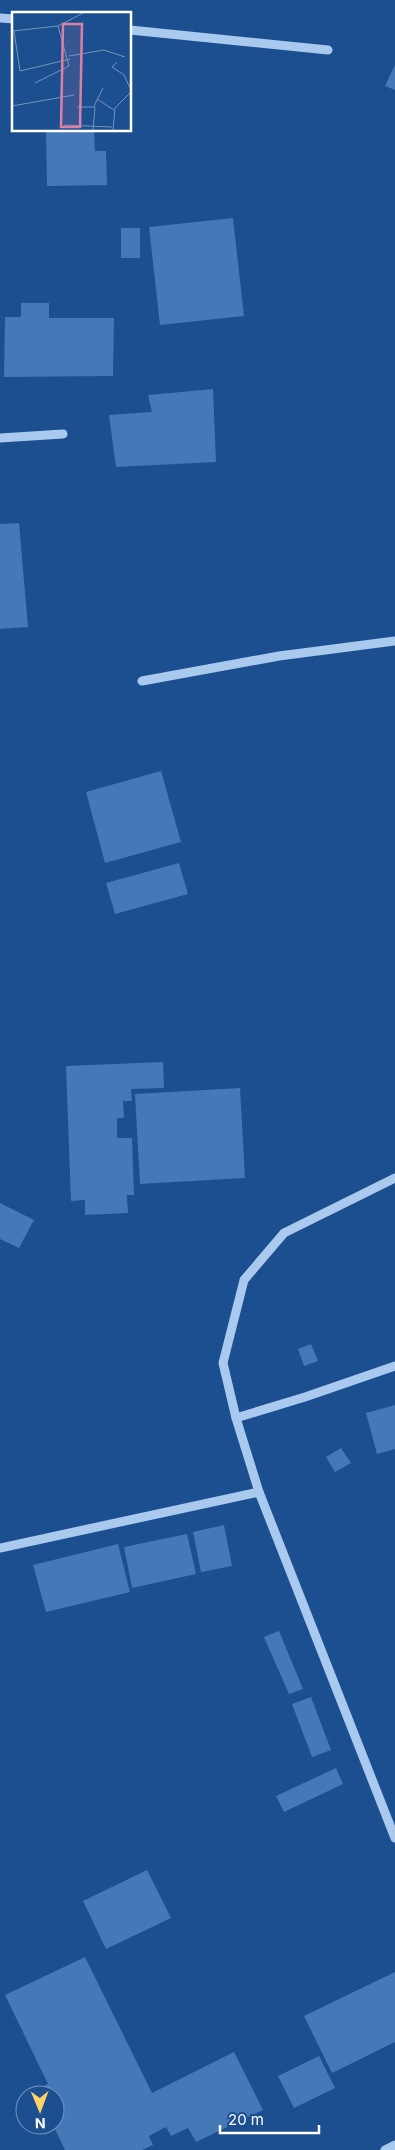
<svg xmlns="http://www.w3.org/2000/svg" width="395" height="2150" font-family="Inter,sans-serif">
<rect width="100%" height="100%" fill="#1b4f8f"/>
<!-- building -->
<g fill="#4478b7">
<path d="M395,65v25l-10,-4z"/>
<path d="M46,130h48l1,21h11l1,34 -60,1z"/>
<path d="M233,218l11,98 -84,9 -11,-98z"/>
<rect x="121" y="228" width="19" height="30"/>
<path d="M21,303h28v15h65l-1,58 -109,1 1,-60h16z"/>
<path d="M213,389l3,73 -100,5 -7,-52 43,-3 -4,-17z"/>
<path d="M19,523l9,104 -28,2v-105z"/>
<path d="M161,771l20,71 -76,21 -19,-71z"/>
<path d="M179,863l9,31 -73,20 -9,-31z"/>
<path d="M163,1062l1,26 -33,1 1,12h-9l1,17h-7v20h15l2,57h-7l1,18 -43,2v-15l-14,1 -5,-135z"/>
<path d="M240,1088l5,90 -105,6 -5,-90z"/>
<path d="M0,1203l34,17 -15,28 -19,-9z"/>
<path d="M311,1344l7,17 -14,5 -6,-17z"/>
<path d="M395,1405v44l-18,5 -11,-41z"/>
<path d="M341,1448l10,15 -16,9 -9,-15z"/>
<path d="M224,1525l8,41 -31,6 -8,-40z"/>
<path d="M187,1534l9,40 -64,14 -8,-41z"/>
<path d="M118,1544l12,48 -84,20 -13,-47z"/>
<path d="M279,1631l24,58 -14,5 -25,-57z"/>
<path d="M311,1697l20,53 -19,7 -20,-53z"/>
<path d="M336,1768l7,16 -59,28 -8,-16z"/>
<path d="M147,1870l24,48 -65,31 -23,-48z"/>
<path d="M85,1957l67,136 82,-41 29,58 -67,32 -8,-14 -17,8 -5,-9 -17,9 4,9 -11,5h-77l-12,-25h2v-30h-16l-2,-6 11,-5 -43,-89z"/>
<path d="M395,1972v70l-63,31 -28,-57z"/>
<path d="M319,2056l16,32 -41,20 -16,-32z"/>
</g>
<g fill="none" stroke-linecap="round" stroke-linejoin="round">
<!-- minor -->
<g stroke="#a9c9ee" stroke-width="9">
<path d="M0,18l14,1"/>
<path d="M130,30l198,20"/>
<path d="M0,438l63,-4"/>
<path d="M142,681l137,-25 116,-15"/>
<path d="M395,1178l-111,55 -40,47 -21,83 13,55 23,74 136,346"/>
<path d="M236,1418l69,-21 90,-31"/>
<path d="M0,1548l259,-56"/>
<path d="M385,2150l10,-5"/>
</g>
</g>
<!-- overview -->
<g transform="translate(12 12)">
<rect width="119" height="119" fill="#1b4f8f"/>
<path fill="none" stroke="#7695bc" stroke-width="1" d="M0,19l46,-5 27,-14M2,19l6,40 50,-12M57,44l35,-6 21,7M105,50l-5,5 12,8 7,15M23,71l34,-17 -11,-40M85,87l17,11M0,94l62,-11M82,94l9,-18M65,95h18l-2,23M52,113l48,2M101,118l2,-22 16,-16"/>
<path fill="#dd80a5" fill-opacity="0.15" stroke="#dd80a5" stroke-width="2.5" d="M51,12h19l-2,103h-19z"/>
<rect width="119" height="119" fill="none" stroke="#fff" stroke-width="2.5"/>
</g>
<!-- north arrow -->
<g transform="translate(40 2110) rotate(179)"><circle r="24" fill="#1b4f8f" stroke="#7695bc"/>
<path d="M0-4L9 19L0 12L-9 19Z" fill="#ffd166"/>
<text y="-8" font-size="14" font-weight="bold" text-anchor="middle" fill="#ffffff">N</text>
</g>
<!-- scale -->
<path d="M220 2125v8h99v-8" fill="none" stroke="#ffffff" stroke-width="2.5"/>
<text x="228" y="2125" font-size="15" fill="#ffffff" stroke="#1b4f8f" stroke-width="4" paint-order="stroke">20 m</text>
</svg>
